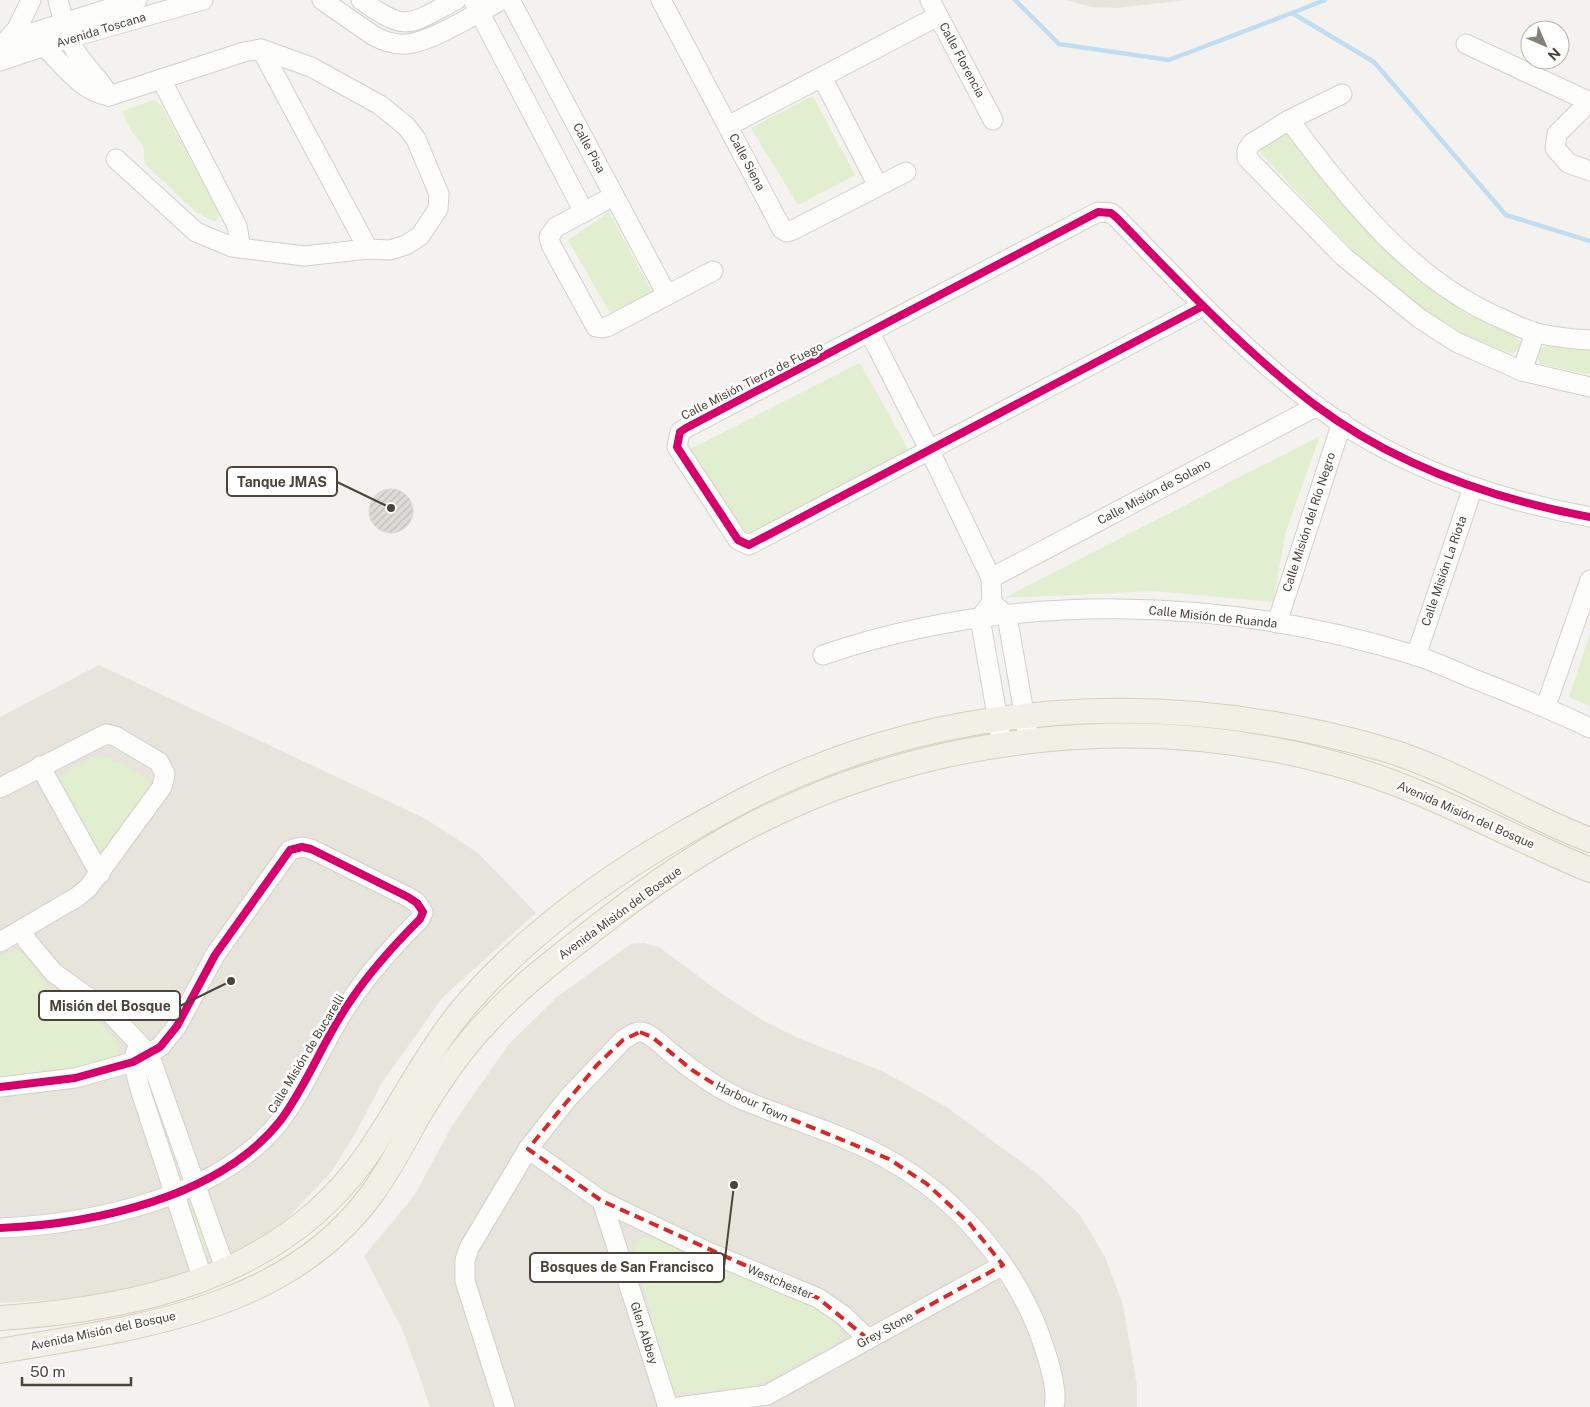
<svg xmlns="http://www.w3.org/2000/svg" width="1590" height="1407" font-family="'Public Sans',sans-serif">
<defs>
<pattern id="building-hatch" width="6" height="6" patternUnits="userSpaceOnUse" patternTransform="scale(1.25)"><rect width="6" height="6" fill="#dedbd6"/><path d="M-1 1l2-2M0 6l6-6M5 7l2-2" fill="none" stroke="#c0bdb8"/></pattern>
</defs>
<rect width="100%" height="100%" fill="#f4f2ee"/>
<!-- residential -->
<g fill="#e7e4dc">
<path d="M1066,0h122l-72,8 -25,-1z"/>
<path d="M99,665l327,154 52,34 58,60 -93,84 -61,86 -26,49 -24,39 -47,50 -24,16 -43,22 -48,21 -50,11 -54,8 -66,4v-586z"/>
<path d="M644,943l15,4 66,49 37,24 36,18 84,33 63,35 93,68 42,41 25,42 18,47 14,82v21h-707l-26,-74 -40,-77 50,-60 38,-70 56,-81 50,-49 73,-52z"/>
</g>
<!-- park -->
<g fill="#e1eecf">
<path d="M813,96l42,79 -57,30 -47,-77z"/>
<path d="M154,100l7,5 59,109 -5,8 -18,-9 -52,-49 -2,-18 -11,-14 -10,-21z"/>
<path d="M1285,133l7,1 109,128 59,48 55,25 6,8 -2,6 -7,5 -47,-19 -43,-26 -67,-56 -94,-99 1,-9z"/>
<path d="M609,212l43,80 -42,21 -42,-73z"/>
<path d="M1548,346l42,2v27l-49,-11 -5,-6 2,-10z"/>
<path d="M860,363l54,97 -161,84 -63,-95z"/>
<path d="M1320,436l-34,95 -13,71 -118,-11 -151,7z"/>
<path d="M1590,634v72l-21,-9z"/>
<path d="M97,756c11,0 39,14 48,21 4,4 5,10 4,15l-40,58 -7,2 -6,-2 -38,-69 7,-9z"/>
<path d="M17,950c16,7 18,23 29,34 17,16 90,51 69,79l-115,19v-125z"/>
<path d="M147,1077l3,2 35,100 -5,5 -36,-106z"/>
<path d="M194,1206l19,49 -10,1 -15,-43 2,-5z"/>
<path d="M643,1238h11c23,11 45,23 69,33 27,10 109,32 118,59l-4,11 -5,5 -80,41 -46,5h-32l-4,-3 -27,-106 -11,-27 3,-11z"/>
</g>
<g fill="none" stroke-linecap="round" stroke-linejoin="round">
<!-- stream -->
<g stroke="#c0ddf1" stroke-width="4.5">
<path d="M1015,0l44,44 110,16 123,-47 82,49 132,153 84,26"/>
<path d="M1292,13l33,-13"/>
</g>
</g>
<!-- building -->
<circle fill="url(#building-hatch)" stroke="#dcd9d4" cx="391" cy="511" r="22"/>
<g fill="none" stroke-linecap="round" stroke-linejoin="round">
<!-- minor casing -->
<g stroke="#d2d0cb" stroke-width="21">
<g id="minor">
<path d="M58,0c5,19 9,39 20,55 10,15 23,25 31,41"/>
<path d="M322,0l52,36c11,6 21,9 33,8 25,-2 71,-32 95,-44"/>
<path d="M361,0c47,33 47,25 95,0"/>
<path d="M473,0l111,212"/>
<path d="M510,0l157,295"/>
<path d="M661,0l121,229 5,3 6,-2 113,-58"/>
<path d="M930,0l63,120"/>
<path d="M6,41l11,-12 14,-29"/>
<path d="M0,43l137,-43"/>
<path d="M1466,44l124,58"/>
<path d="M45,47c19,19 37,45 64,49l135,-44 17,-3 50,18 69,38 26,21 10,13 23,55 -1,15 -18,27 -14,9 -16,5 -22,-1 -64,7 -72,-9 -36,-15 -80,-73"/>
<path d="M261,49l107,200"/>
<path d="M0,61l69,-23 134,-38"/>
<path d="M822,77l56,109"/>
<path d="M161,79l76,147 4,22"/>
<path d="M1342,94l-53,26 -37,23 -5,7v8l97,99 75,61 37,24 66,29 68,16"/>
<path d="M1590,101l-33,33 -2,14 13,15 22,8"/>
<path d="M1289,120c59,78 123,162 216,200 10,5 21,10 32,13 17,4 35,6 53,7"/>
<path d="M728,126l210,-110"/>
<path d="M614,196l-58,31 -7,10 2,8 45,82 6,1 5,-1 106,-56"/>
<path d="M1203,306l-454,239 -11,-5 -61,-93 3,-15 6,-4 412,-216 13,1 6,5c63,65 126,132 198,187 80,60 178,94 275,112"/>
<path d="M870,333l60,118 61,127 1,24 -12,16 22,126"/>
<path d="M1522,371l13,-38"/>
<path d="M991,578l326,-172"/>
<path d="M998,608l9,8 22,125"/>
<path d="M1277,623l65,-201"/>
<path d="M823,655c188,-64 401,-59 591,0 19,6 37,14 55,22 41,16 82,32 121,51"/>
<path d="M1416,656l57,-169"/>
<path d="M1546,706l44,-126"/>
<path d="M40,766l60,108"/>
<path d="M0,788l106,-54 9,2 44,26 6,12 -3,13 -74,101 -11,9 -77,45"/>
<path d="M21,930l7,12 26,31 55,39 40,42 77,217"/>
<path d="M136,1051l-3,11 7,27 63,191"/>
<path d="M0,1087l75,-9 58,-16 27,-15 17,-21 38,-71 75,-105 12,-3 9,2 97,48 9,6 6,9 -3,7c-25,25 -49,51 -69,81 -27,38 -43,84 -71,121 -61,77 -187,103 -280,107"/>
<path d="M528,1149l74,52 106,51 110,46 25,17 25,24"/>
<path d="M602,1201l66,206"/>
<path d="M505,1407l-40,-126v-21l4,-12 59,-99 40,-51 55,-58c5,-3 10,-8 17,-8 8,0 16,8 22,13 25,22 50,41 81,55 48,20 101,34 146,60 65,36 122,101 149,170 7,19 21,58 16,77"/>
<path d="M679,1407l88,-12 236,-130"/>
</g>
</g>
<!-- major casing -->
<g stroke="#d6cebb" stroke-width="26">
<g id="major">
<path d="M0,1318c138,-9 280,-41 365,-160 37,-53 64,-112 107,-160 61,-69 138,-123 217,-168 38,-21 75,-42 115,-58 184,-76 386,-78 576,-24 74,21 139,65 210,92"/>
<path d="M0,1351c133,-23 285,-39 371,-156 20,-27 35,-58 52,-87 19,-31 40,-62 66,-88 33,-36 73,-66 112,-96 45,-35 94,-69 145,-96 180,-94 394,-118 590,-64 89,24 169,71 254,106"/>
</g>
</g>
<!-- minor -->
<use href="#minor" stroke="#fdfdfc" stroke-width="19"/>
<!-- major -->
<use href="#major" stroke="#f2efe6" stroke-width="24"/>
<!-- cycleway casing -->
<g stroke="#fff" stroke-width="11">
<g id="cycleway">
<path d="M1203,306l-454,239 -11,-5 -61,-93 3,-15 6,-4 412,-216 13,1 6,5c63,65 126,132 198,187 80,60 178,94 275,112"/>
<path d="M0,1087l75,-9 58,-16 27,-15 17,-21 38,-71 75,-105 12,-3 9,2 97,48 9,6 6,9 -3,7c-25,25 -49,51 -69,81 -27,38 -43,84 -71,121 -61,77 -187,103 -280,107"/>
</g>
</g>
<!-- cycleway -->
<use href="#cycleway" stroke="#d6006c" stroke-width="8"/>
</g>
<!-- marked area -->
<path fill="none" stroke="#d62828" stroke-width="4" stroke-dasharray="10 6" stroke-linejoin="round" d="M640,1032l12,5 40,33 38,24 159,65 38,25 43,40 33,41 -135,74 -50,-41 -216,-97 -74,-52 69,-84 26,-25z"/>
<g text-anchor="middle" stroke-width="5" stroke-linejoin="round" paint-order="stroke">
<!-- street labels -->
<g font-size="12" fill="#4b4439" stroke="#fff">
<text transform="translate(101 30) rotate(-17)" y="4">Avenida Toscana</text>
<text transform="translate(962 60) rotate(62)" y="4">Calle Florencia</text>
<text transform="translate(589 148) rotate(62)" y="4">Calle Pisa</text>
<text transform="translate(747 162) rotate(62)" y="4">Calle Siena</text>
<text transform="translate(752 381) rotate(-27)" y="4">Calle Misión Tierra de Fuego</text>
<text transform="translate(1154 492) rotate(-28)" y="4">Calle Misión de Solano</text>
<text transform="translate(1309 522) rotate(-72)" y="4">Calle Misión del Río Negro</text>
<text transform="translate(1444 571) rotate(-71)" y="4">Calle Misión La Riota</text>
<text transform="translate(1213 617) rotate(6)" y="4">Calle Misión de Ruanda</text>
<text transform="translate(1466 815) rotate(24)" y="4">Avenida Misión del Bosque</text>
<text transform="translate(620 913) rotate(-36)" y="4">Avenida Misión del Bosque</text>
<text transform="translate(306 1054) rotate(-59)" y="4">Calle Misión de Bucarelli</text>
<text transform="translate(752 1102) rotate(25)" y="4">Harbour Town</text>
<text transform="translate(780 1282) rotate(23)" y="4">Westchester</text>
<text transform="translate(885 1330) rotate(-29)" y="4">Grey Stone</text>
<text transform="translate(103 1331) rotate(-12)" y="4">Avenida Misión del Bosque</text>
<text transform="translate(644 1333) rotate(72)" y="4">Glen Abbey</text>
</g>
</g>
<!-- callouts -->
<path fill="none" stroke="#4b4439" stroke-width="2" d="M391 508L337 482M231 981L180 1006M734 1185L724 1267"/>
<g fill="#4b4439" stroke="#fff" stroke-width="2">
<circle cx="391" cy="508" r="5"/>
<circle cx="231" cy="981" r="5"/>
<circle cx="734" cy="1185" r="5"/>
</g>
<g fill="#fff" stroke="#4b4439" stroke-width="2">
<rect x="227" y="467" width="110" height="29" rx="5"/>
<rect x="39" y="991" width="141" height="29" rx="5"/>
<rect x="530" y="1253" width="194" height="29" rx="5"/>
</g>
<g font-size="14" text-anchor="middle" font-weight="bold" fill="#4b4439">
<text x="282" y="487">Tanque JMAS</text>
<text x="110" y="1011">Misión del Bosque</text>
<text x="627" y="1272">Bosques de San Francisco</text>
</g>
<!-- north arrow -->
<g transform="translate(1545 45) rotate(135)"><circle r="24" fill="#ffffff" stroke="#b7b4b0"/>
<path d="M0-4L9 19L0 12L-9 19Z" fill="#868178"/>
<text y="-8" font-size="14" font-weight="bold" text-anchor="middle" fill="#4b4439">N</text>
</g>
<!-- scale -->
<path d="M22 1377v8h109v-8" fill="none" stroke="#4b4439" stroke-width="2.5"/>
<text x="30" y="1377" font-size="15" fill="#4b4439" stroke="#ffffff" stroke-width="4" paint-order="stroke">50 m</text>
</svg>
